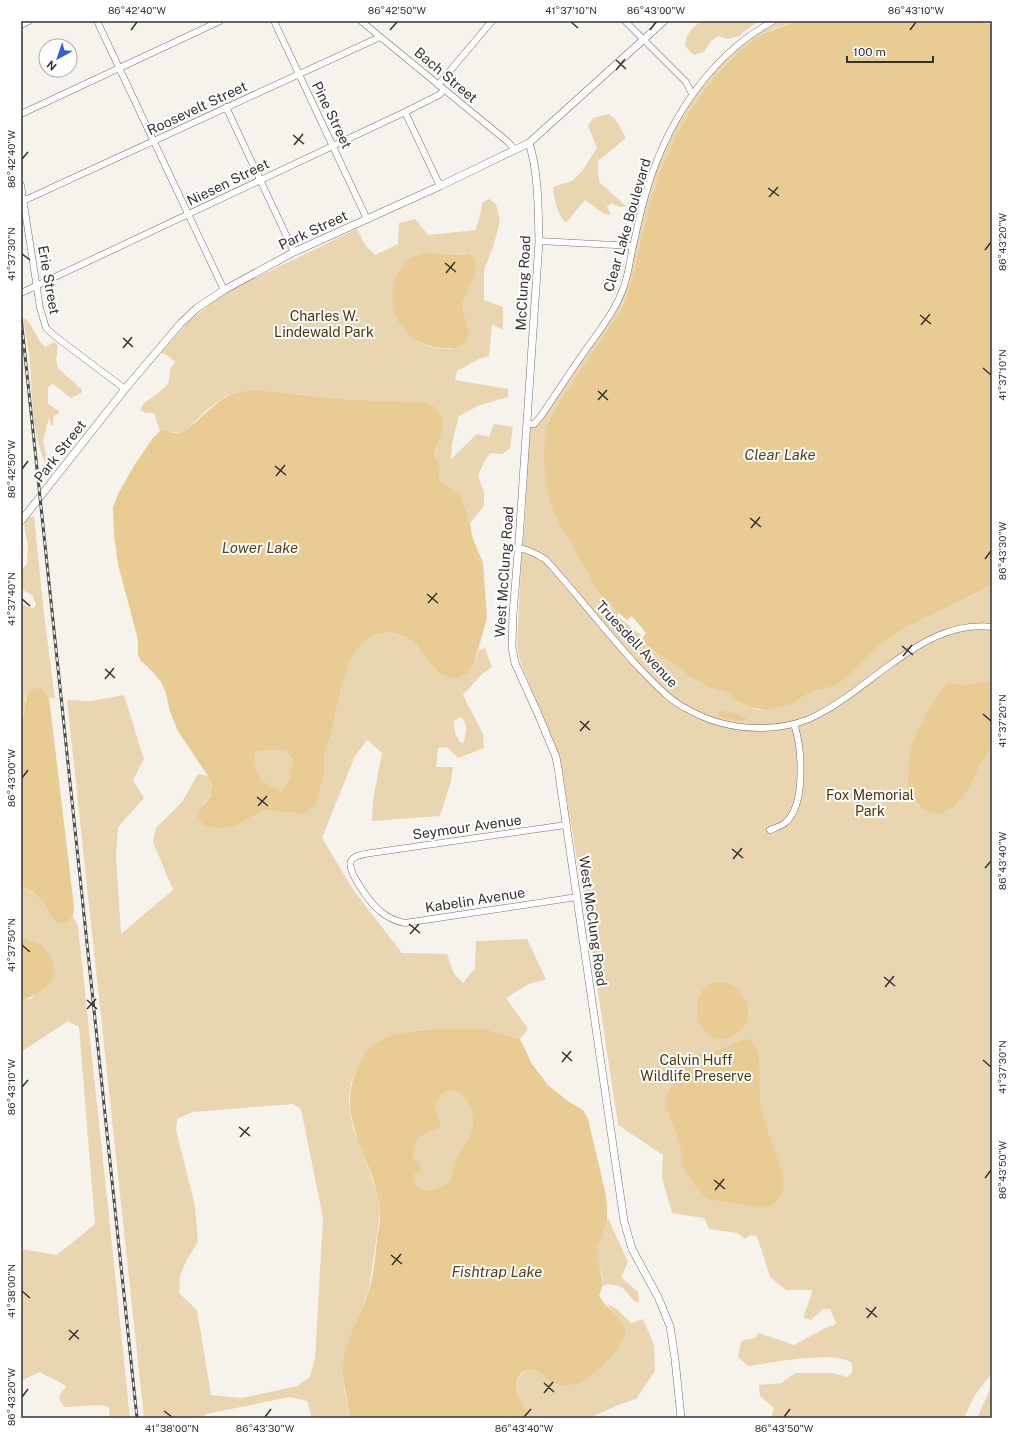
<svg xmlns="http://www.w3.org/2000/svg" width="1013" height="1439" font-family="'Public Sans',sans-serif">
<rect width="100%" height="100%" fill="#f6f3ed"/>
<!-- green -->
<g fill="#e9d5b0" fill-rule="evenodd">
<path d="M703,21h56l-17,12 -2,3 -14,3 -8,-3 -8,6 -6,10 -10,3 -9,-9c1,-13 7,-19 18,-25z"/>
<path d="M777,21h20l-24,8 -105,126 -13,33 -12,41 -12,55 -11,27 -61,92 -9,16 -3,12 -2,13v31l16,51 29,51 18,27 19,16 19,13 -4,6 6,8 24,16 18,14 18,10 18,5 12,9 11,6 11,3 33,-6 6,-5 17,-9 17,-3 13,-8 31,-31 24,-18 91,-45v788l-17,22 -11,23h-193l3,-10 -14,-12 -1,-11 22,-2 14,-10h36l17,4 4,-5v-9c-19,-13 -80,0 -104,3l-10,-9 3,-16 14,-3 4,-5 35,12 35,-19h4l3,-3 -6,-14h-7l-12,11 -7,-2c1,-11 7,-18 8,-28h-26l-16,-13 -13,-41 -7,-1 -5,4 -7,-6 -29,-4 -5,-11 -32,-5 -10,-35 1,-23 -45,-30 -30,-199 -26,-157 -5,-16 -37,-92 -3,-16 5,-100 2,-9 6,-109 6,-3 84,-124 36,-133 18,-37 14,-25 14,-20 39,-41z"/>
<path d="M609,114l7,6 10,18 -28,23v11l2,11 26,23 -6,1 -9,-4 -4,4 4,8 -8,-2 -18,-13 -19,23c-9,-9 -12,-24 -13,-36l19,-6 11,-11 14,-22 -9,-22 5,-8z"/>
<path d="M489,199l7,5 4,17 -6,23 -10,26v30l19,7v23l-11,-6 -3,32 -10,3 -22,12 -2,9 53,9v8l-28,8 -21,11 -7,27 -1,16 26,-25 12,3 5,-13 19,3 -3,21 -8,6 -11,-1 -5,5 -8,17 6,18v13l-14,17 -6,-19 -5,-9 -20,-15 1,-8 -6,-16 5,-14 -18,-39 -52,-1 -110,-12 -18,1 -15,5 -17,12 -20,19 -9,6 -20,-2 -6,-18h-8l-6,-3 5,-8 11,-7 12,-11 2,-14 5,-8 -7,-6 -7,-3 28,-32 35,-28 133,-64 8,16 10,10 23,-11 1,-21 16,-4 13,16 48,-5 7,-28zM464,253h5l-2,37 -4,15v10l5,12 -16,22c-27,-1 -30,-4 -50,-21l41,-74 12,1z"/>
<path d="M23,319h3c8,8 10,20 19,28l9,-5 4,4 -2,13 2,9 24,22 -1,3 -10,5 -18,-14 -5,3v17l12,8 -7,5v9l-2,-1 -2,-8 -6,25 6,23h-3c-16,-36 -13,-74 -17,-112 -2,-12 -4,-23 -6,-34z"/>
<path d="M34,516l10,98 11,85 -6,-2 -5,-6 -19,7v9l-4,14v-116l13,3 2,-4 -4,-9 -11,-6v-19l6,-6 1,-17 -4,-22 4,-7z"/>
<path d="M390,632l23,9 21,27 7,6 33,-10 5,-14 6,-2 7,19 -10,7 -19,21 20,39 1,14 -26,10 -11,-11 -9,1 -2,19h17l-2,14 -11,35 -68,5 1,-21 9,-47 -15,-13 -12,16 -33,82 32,53 48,62 45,1 7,20 9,9 12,-15 1,-27 51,-2 19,40 -17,5 -23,14 22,31 -8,10 -35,-10h-48l-26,2 -48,25 -7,14 -5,13 -2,15 2,20 3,13 6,13 18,53 2,17 -11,75 -21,56 -5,17 1,26 6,30h-38l-5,-17 -17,-4 -84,17 -4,4h-58l-77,-718 24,1 33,-6 20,64 -11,21 11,18 -26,29 -2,29 5,78 52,-44 -20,-48 3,-14 26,-26 16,-28 10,2c7,15 4,17 -5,29l34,20 27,-15 40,4 12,-9 8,-30 1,-26 5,-11 13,-56 6,-18 7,-14 10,-10 10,-6zM461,717c8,9 5,16 2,27 -8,-7 -9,-13 -9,-23zM293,1104l8,5 22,109 -8,141 -5,18 -13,9 -55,12 -31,-3 -14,-85 -18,-17 1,-17 6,-15 12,-19 -3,-36 -19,-76 1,-11 16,-7z"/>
<path d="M267,750h18l8,10 -3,17 -9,15 -19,-12 -8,-14 2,-14z"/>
<path d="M21,885l4,1c6,6 14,11 19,18 8,10 8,21 23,19l6,-7 5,10 32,300 20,192h-21l1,-1 -1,-10 -9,-2 -36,2 -5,-9 3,-7 5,-5 -28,-14 -18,9v-132l36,6 38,-31 -16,-197 -11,-6 -47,31v-51l11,-3 22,-34c-10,-19 -12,-20 -33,-26z"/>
<path d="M448,1090c18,0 28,23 24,39 -2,12 -11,20 -16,30 -4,8 -1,15 -8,23 -4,4 -11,7 -16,8 -9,2 -21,-6 -18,-15l6,-3c-2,-5 -5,-10 -6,-16 -2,-7 4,-19 10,-22 9,-4 9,-2 17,-10l-6,-15 6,-13z"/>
<path d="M608,1218l20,44 -7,15 17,15 1,9 -2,1 -3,-1 -12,-14 -14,-3 -5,2c1,-8 -3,-17 -5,-25 -2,-11 4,-33 10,-43z"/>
<path d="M607,1304l10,5 14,14 12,-4 11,26 1,26 -19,28 -18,6 -28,13h-60c-7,-13 -21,-34 -7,-45 2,-2 5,-4 8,-4 7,0 21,12 27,16l57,-71z"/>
<path d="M992,1387v31h-15l13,-29z"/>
</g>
<!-- water -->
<g fill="#e9cc94" fill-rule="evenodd">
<path d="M797,21h173l22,3v561l-91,45 -24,18 -31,31 -13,8 -17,3 -17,9 -6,5 -27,6 -17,-3 -11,-6 -12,-9 -18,-5 -18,-10 -18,-14 -24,-16 -6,-8 -1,-4 -24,-19 2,-3c-21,-16 -32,-42 -45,-64 -9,-16 -20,-32 -24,-49 -6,-22 -9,-60 0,-81 7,-14 16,-27 24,-39 15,-23 31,-46 46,-69 13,-26 16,-53 23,-81 16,-66 45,-132 96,-177 5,-5 11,-10 16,-14 14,-8 28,-13 42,-18z"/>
<path d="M422,253l33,2 14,-2c15,12 1,29 -4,44 -2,6 -3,12 -1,18 2,9 8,17 2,26 -6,7 -14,8 -22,7 -16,0 -33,-8 -42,-21 -15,-21 -12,-54 9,-69 3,-2 8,-3 11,-5z"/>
<path d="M259,390c48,5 96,12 144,12 11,1 27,-2 34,8 12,15 1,30 -3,46 6,8 7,14 5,24l20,14 5,10 6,19 3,16 10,24 4,55 -13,46 -6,9 -11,5 -7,-1 -9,-3 -7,-6 -21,-27 -9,-4 -14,-5 -14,2 -10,6 -10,10 -7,14 -6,18 -13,56 -5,11 -1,26 -8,30 -12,9 -40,-4 -27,15 -20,3 -13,-2 -6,-9 1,-5 12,-17 1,-10 -4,-9 -30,-45 -8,-19 -4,-19 -5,-11 -8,-10 -12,-11 -3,-6v-15l-20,-76 -4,-29 -1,-28 5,-13 17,-30 18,-26 7,-7c7,-1 13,3 19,2 9,-1 35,-30 47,-36 10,-6 22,-7 33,-7zM267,750h18l8,10 -3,17 -9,15 -19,-12 -8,-14 2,-14z"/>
<path d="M992,681c0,20 2,41 0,61 -1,7 -11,19 -14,27 -8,20 -32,61 -58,37 -4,-5 -11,-10 -12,-17 -1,-4 0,-10 1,-15 0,-7 0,-14 1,-21 4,-21 24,-54 37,-70l20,2z"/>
<path d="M38,688l6,3 5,6 25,210 -1,9 -6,7c-2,0 -4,1 -6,1 -9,-2 -12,-13 -16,-19 -6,-7 -15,-17 -24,-20v-164c7,-14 0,-21 12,-32z"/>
<path d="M720,711c8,0 19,3 26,7v2c-7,3 -18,-1 -26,-3l-2,-2z"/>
<path d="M21,938c6,2 12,3 18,6 5,2 9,8 12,14 12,21 -12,37 -30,43z"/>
<path d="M718,982c3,0 6,0 9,1 16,6 28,28 17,43 -4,6 -8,8 -14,11 -28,13 -46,-38 -21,-52 2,-2 6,-2 9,-3z"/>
<path d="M437,1029h48l35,10 12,25 16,21 21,17 14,8 5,9 17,72 2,15v14l-9,27v12l5,25 -4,12c7,12 23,20 26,34 3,15 -31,45 -44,52 -5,3 -14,3 -20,3 -10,0 -18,-12 -26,-15 -4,-1 -8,-1 -12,2 -15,11 0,33 7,46h-180c-2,-18 -8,-35 -7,-54 2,-23 19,-51 26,-74 5,-16 6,-34 8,-51 1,-8 4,-18 3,-27 -3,-49 -44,-88 -25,-139 3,-6 5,-12 8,-17 16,-23 48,-25 74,-27zM448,1090c18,0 28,23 24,39 -3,12 -11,20 -16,30 -4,8 -1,15 -8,23 -4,4 -11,7 -16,8 -9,2 -21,-6 -18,-15l6,-3 2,-4c-2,-3 -5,-5 -7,-8 -4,-7 1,-21 9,-26 4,-2 10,-3 15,-5l2,-5 -6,-15 6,-13z"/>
<path d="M750,1039l5,7 4,7 1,52 5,19 18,51 1,12 -4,9 -7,9 -13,3 -38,-7 -10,-1 -7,-4 -10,-10 -11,-17 -4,-24 -14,-40 1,-9 11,-21 11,-15 12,-7 13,-1 30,-12z"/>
</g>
<!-- pier -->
<path fill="#f6f3ed" d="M619,613l8,7 5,-4 14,17 -4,6 4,5 -1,1 -5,-6 1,-4 -24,-19z"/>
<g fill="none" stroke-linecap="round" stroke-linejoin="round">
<!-- minor casing -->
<g stroke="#75726e" stroke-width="7">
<g id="minor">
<path d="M97,21l127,269"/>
<path d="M274,21l93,198"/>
<path d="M361,21l147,121 6,7"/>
<path d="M625,21l61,61 6,12"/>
<path d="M21,25l8,-4"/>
<path d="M438,85l54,-64"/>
<path d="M226,107l68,145"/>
<path d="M405,112l35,74"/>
<path d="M21,114l199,-93"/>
<path d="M21,185l19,123 6,20 10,9 69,52"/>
<path d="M23,201l357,-164"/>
<path d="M539,241l94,5"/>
<path d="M21,293l384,-181 34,-17 5,-5"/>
<path d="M527,424h7l7,-8c15,-22 29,-44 44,-65 14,-20 30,-40 38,-62 6,-15 7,-32 11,-47 3,-14 6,-28 10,-42 19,-72 62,-142 129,-179"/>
<path d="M519,548c11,2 18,6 27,12 33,36 62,75 95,110 14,14 28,30 46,39 23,13 46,19 72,19 17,0 35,-3 50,-9 29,-13 53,-34 78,-52 31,-23 65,-45 105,-40"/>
<path d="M566,825l-195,28c-6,1 -17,2 -20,8 -5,10 21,44 29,50 8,7 15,10 25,12l172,-26"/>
<path d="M770,830c5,-2 12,-4 16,-8 20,-18 16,-75 8,-98"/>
</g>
</g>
<!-- tertiary casing -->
<g stroke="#75726e" stroke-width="8">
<g id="tertiary">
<path d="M529,143c10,31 9,66 10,98l-20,300 -6,73 -1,33 3,16 23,51 18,43 2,11 66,453 8,28 26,48 12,29 5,33 6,59"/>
<path d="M21,521l104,-132 56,-66 16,-15 27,-18 70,-38 146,-66 89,-43 135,-122"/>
</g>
</g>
<!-- minor -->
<use href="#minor" stroke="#fff" stroke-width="6"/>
<!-- tertiary -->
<use href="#tertiary" stroke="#fff" stroke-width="7"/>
<!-- rail casing -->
<g stroke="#4d4c49" stroke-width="3">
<path id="rail" d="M21,317l116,1101"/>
</g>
<!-- rail -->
<use href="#rail" stroke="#fff" stroke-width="1.5" stroke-dasharray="4.5" stroke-linecap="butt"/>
</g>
<!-- ticks -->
<path fill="none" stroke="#343331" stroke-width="1.5" d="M571,22l7,6M131,30l6,-8M390,30l7,-8M650,30l6,-8M910,30l6,-8M616,60l10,9M616,70l9,-11M293,135l11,9M294,145l9,-11M22,159l6,-7M768,188l11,8M769,197l9,-10M985,250l6,-8M22,254l8,6M445,263l11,9M446,273l9,-11M920,315l11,9M921,325l9,-11M123,338l10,9M123,348l9,-11M983,368l8,7M598,391l10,9M598,400l9,-10M275,466l11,9M22,469l6,-8M276,476l9,-11M750,518l11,9M751,528l9,-11M985,559l6,-8M427,594l11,9M22,599l8,7M428,603l9,-10M902,646l11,9M903,656l9,-11M105,669l10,9M105,679l9,-11M983,714l8,7M580,721l10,9M580,731l9,-10M22,778l6,-8M257,797l11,9M258,806l9,-10M732,849l11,9M733,859l9,-11M985,868l6,-7M409,924l11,9M410,934l9,-10M22,945l8,7M884,977l11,9M885,987l9,-11M87,1000l10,9M87,1009l9,-10M562,1052l10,9M983,1060l8,7M562,1062l9,-11M22,1087l6,-7M239,1127l11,9M240,1137l9,-10M985,1178l6,-8M714,1180l11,9M715,1190l9,-11M391,1255l11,9M392,1265l9,-11M22,1291l8,7M866,1308l11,9M867,1318l9,-11M69,1330l10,9M69,1340l9,-10M544,1383l10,9M544,1393l9,-11M22,1397l6,-8M164,1411l8,6M265,1417l6,-8M524,1417l7,-8M784,1417l6,-8"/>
<g text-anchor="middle" stroke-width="4" stroke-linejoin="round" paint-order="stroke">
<!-- street labels -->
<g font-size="14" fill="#343331" stroke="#fff">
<text transform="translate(446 75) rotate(40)" y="5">Bach Street</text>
<text transform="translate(197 108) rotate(-25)" y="5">Roosevelt Street</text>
<text transform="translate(332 115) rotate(64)" y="5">Pine Street</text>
<text transform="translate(228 182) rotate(-26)" y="5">Niesen Street</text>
<text transform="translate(627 225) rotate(-74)" y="5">Clear Lake Boulevard</text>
<text transform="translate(313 230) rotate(-25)" y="5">Park Street</text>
<text transform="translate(49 280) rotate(80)" y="5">Erie Street</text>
<text transform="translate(523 283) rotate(-87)" y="5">McClung Road</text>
<text transform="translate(60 451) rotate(-52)" y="5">Park Street</text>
<text transform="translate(504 572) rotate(-86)" y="5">West McClung Road</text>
<text transform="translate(637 644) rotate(47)" y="5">Truesdell Avenue</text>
<text transform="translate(467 827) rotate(-8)" y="5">Seymour Avenue</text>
<text transform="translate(475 900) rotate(-9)" y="5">Kabelin Avenue</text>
<text transform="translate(593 921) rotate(82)" y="5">West McClung Road</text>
</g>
<!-- park labels -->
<g font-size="14" fill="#4a3609" stroke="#fff">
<text x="324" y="321">Charles W.<tspan x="324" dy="16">Lindewald Park</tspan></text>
<text x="870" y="800">Fox Memorial<tspan x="870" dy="16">Park</tspan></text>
<text x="696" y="1065">Calvin Huff<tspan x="696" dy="16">Wildlife Preserve</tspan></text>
</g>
<!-- water labels -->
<g font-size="15" font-style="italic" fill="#574217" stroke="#fff">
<text x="780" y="460">Clear Lake</text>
<text x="260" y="553">Lower Lake</text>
<text x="497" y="1277">Fishtrap Lake</text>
</g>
</g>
<!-- border -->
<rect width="1013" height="1439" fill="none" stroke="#ffffff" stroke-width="44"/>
<!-- north arrow -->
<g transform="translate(58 58) rotate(220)"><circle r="19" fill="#ffffff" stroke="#aeadad"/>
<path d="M0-3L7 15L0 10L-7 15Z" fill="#2f62d0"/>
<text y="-6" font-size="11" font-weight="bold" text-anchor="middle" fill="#343331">N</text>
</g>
<!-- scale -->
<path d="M847 56v6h86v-6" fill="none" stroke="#343331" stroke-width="2"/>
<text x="853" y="56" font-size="12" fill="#343331" stroke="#ffffff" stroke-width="3" paint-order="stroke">100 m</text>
<rect x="22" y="22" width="969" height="1395" fill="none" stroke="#343331" stroke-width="1.5"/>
<g font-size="10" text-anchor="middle" fill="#343331">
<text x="137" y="14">86°42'40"W</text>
<text x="397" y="14">86°42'50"W</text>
<text x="571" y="14">41°37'10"N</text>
<text x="656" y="14">86°43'00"W</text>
<text x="916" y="14">86°43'10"W</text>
<text transform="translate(11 159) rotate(-90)" y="4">86°42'40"W</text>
<text transform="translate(1002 242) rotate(-90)" y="4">86°43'20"W</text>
<text transform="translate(11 254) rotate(-90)" y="4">41°37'30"N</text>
<text transform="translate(1002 375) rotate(-90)" y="4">41°37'10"N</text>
<text transform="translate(11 469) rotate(-90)" y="4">86°42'50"W</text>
<text transform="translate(1002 551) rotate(-90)" y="4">86°43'30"W</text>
<text transform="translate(11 599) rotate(-90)" y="4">41°37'40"N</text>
<text transform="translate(1002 721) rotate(-90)" y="4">41°37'20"N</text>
<text transform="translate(11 778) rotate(-90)" y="4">86°43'00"W</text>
<text transform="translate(1002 861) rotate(-90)" y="4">86°43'40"W</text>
<text transform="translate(11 945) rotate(-90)" y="4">41°37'50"N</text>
<text transform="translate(1002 1067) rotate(-90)" y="4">41°37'30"N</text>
<text transform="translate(11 1087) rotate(-90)" y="4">86°43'10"W</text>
<text transform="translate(1002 1170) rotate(-90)" y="4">86°43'50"W</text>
<text transform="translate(11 1291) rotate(-90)" y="4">41°38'00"N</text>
<text transform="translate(11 1397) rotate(-90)" y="4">86°43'20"W</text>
<text x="172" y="1432">41°38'00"N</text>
<text x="265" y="1432">86°43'30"W</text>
<text x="524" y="1432">86°43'40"W</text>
<text x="784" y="1432">86°43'50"W</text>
</g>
</svg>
